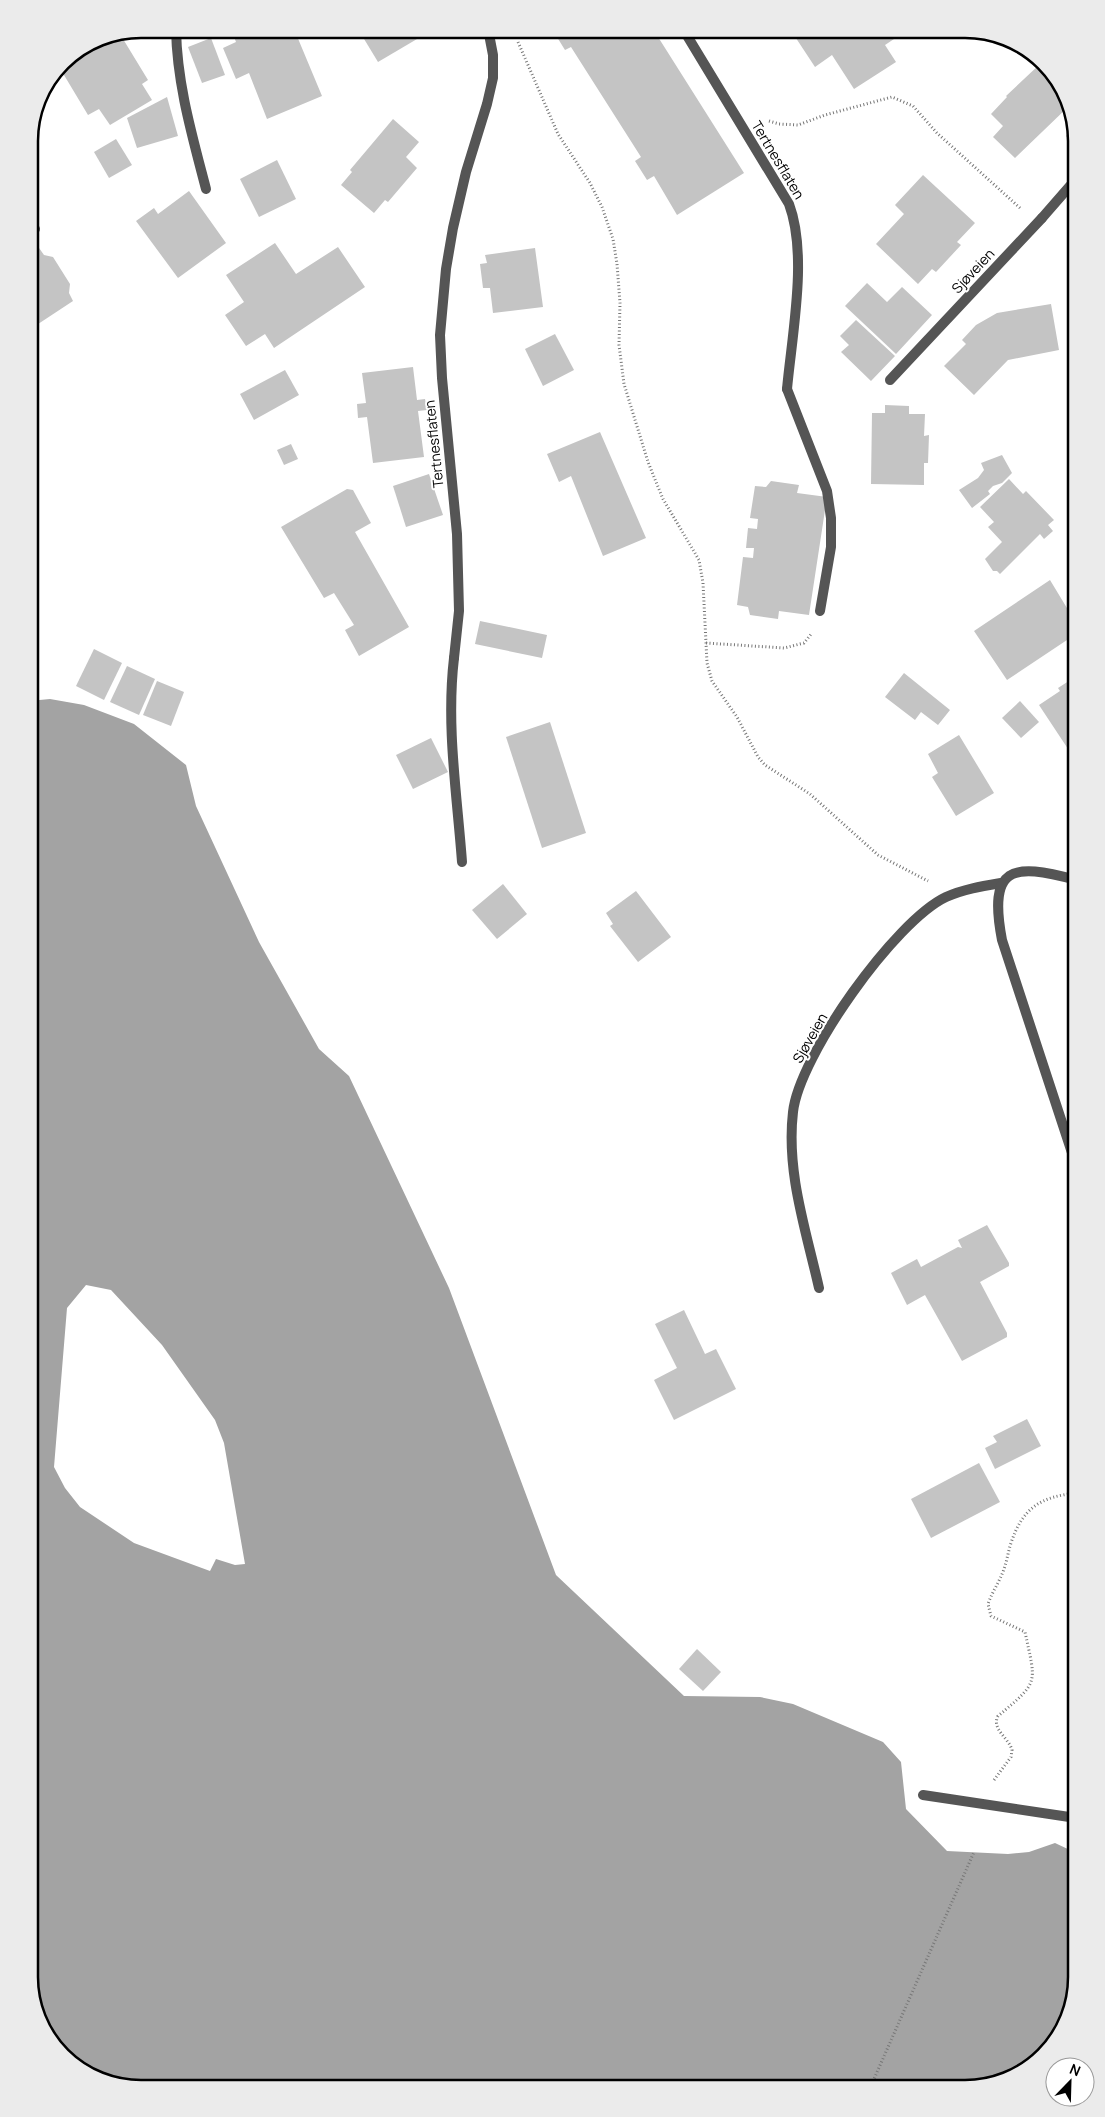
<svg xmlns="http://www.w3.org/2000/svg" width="1105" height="2117" font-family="Manrope,sans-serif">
<rect width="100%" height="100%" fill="#fff"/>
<!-- water -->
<path fill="#a3a3a3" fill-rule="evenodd" d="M50,699l34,6 50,19 52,41 10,41 63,136 60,107 30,27 100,212 107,287 128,121 76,1 33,7 90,38 18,20 5,47 41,42 61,3 21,-2 26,-9 17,8 4,-1v127l-18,61 -50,42 -44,8h-831l-55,-19 -41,-49 -8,-44v-1275zM86,1285l25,5 51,55 53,75 9,23 21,121 -10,1 -19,-6 -6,12 -76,-28 -54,-36 -15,-19 -11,-21 13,-159z"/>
<!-- building -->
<g fill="#c4c4c4">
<path d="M138,29l-15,10 25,41 -6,4 10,16 -42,25 -11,-16 -11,6 -27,-45 29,-17 -4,-8 12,-8z"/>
<path d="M231,29h63l28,67 -55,23 -18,-46 -13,6 -13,-31 13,-6z"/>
<path d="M358,29h76l-56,33z"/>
<path d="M552,29h101l91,144 -67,42 -23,-39 -7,4 -12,-19 6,-4 -70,-110 -6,3z"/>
<path d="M790,29h119l-24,16 11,17 -42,27 -22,-34 -17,12z"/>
<path d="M211,38l14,37 -23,8 -14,-36z"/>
<path d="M1040,64l28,33 1,9 -54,52 -22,-21 10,-11 -12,-12 16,-17 -1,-1z"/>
<path d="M167,97l11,39 -41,12 -10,-30z"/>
<path d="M1070,109v3l3,10 -8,-8z"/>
<path d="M393,119l26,23 -13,15 11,11 -29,34 -3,-2 -11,13 -33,-28 11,-13 -2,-2z"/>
<path d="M1074,128l2,13v4l-10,-9z"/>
<path d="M116,139l16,26 -23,13 -15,-26z"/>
<path d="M277,160l19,39 -37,18 -19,-38z"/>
<path d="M923,175l52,48 -18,19 4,3 -25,27 -4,-3 -14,15 -42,-40 28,-30 -9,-9z"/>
<path d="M189,191l37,52 -48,35 -42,-57 18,-13 4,6z"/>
<path d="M32,238l12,17 9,2 17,27 -1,9 4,8 -44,29v-91z"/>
<path d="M275,243l21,31 42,-27 27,40 -91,61 -9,-14 -19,12 -21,-31 19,-13 -18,-27z"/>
<path d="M535,248l8,59 -50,6 -3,-25h-7l-3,-24 7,-1 -2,-8z"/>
<path d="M867,283l20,19 15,-15 30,28 -36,39 -51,-48z"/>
<path d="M1051,304l8,46 -51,10 -34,35 -30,-29 22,-22 -4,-4 14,-15 21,-12z"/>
<path d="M856,320l39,36 -24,25 -30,-29 8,-7 -9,-9z"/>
<path d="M555,334l19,36 -31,16 -18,-37z"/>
<path d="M413,367l4,33 8,-1 2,11 -9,1 6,46 -51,6 -6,-46 -9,1 -1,-14 9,-1 -4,-30z"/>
<path d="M285,370l14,25 -45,25 -14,-26z"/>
<path d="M885,405l24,1v8h16l-1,22 5,-1 -1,28h-4v22l-53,-1 1,-71h13z"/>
<path d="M600,432l46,106 -43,18 -32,-80 -12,6 -12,-28z"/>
<path d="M291,444l7,15 -14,6 -7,-15z"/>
<path d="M1002,455l10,18 -10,10 -9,3 -5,5 2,3 -18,14 -13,-18 19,-12 6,-8 -3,-7z"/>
<path d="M429,474l14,41 -37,12 -13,-41z"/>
<path d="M1009,479l14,15 3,-3 28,29 -6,5 5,6 -9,8 -4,-5 -40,40 -3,-3h-4l-8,-12 17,-17 -14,-15 6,-5 -14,-15z"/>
<path d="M771,481l28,4 -2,8 30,4 -18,118 -30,-4 -1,8 -28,-4 -2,-8 -11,-2 6,-48 10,1 1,-10h-8l2,-20 9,1 1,-10 -8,-1 5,-32 11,1z"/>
<path d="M347,489l6,1 18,33 -16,9 54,95 -50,29 -14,-26 9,-5 -20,-32 -10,5 -43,-71z"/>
<path d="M1050,580l23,38 3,-2v18l-69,46 -33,-49z"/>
<path d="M480,621l67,14 -5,23 -67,-14z"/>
<path d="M94,649l28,14 -18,37 -28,-14z"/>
<path d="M127,666l28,13 -16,36 -29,-13z"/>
<path d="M904,673l46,37 -12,15 -17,-13 -6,8 -30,-23z"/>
<path d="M1075,677l1,1v83l-37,-56 21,-14 -2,-3z"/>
<path d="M157,681l27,11 -13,34 -28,-11z"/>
<path d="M1020,701l19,21 -18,16 -19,-20z"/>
<path d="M550,722l36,111 -44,15 -36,-111z"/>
<path d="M959,735l35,58 -38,23 -24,-39 6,-4 -10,-19z"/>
<path d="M431,738l17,34 -35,17 -17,-34z"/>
<path d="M503,884l24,30 -30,25 -25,-29z"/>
<path d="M636,891l35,46 -33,25 -28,-36 3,-2 -7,-11z"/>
<path d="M987,1225l22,38v3l-29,16 27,51v4l-45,24 -37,-66 -18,10 -16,-32 26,-14 4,8 37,-20 4,1 -4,-8z"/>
<path d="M684,1310l21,44 11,-5 20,40 -62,31 -20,-40 23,-12 -22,-44z"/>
<path d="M1027,1419l14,27 -46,23 -10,-21 12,-6 -4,-6z"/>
<path d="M979,1463l21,39 -69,36 -20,-39z"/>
<path d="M697,1649l24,23 -18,19 -24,-22z"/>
</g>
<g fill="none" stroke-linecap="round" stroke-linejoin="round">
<!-- path -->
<g stroke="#777" stroke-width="3" stroke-dasharray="1 2.5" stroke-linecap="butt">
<path d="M518,42l40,92 32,49 12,24 11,32 4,25 3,39 -1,42 5,39 24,78 15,37 36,61 4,23 4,80 5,18 25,36 21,40 7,8 45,29 68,61 50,26"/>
<path d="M769,121l10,3 19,1 27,-10 67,-18 21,9 24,27 83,75"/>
<path d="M706,643l78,5 20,-5 8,-10"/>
<path d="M994,1780l17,-23 1,-7c-3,-12 -21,-21 -14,-34 42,-35 38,-32 27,-84l-34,-16 -3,-12c4,-12 12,-23 16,-35 3,-8 4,-17 7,-26 12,-36 30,-46 65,-50"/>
<path d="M870,2088l104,-236"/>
</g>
<!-- lane -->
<g stroke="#555" stroke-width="10">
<path d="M176,29c1,55 16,106 30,160"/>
<path d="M214,29l2,5"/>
<path d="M29,219l6,10"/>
<path d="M890,380l152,-162"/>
<path d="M787,389l40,102 4,27v29l-11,64"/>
<path d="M454,658c-8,68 3,136 8,204"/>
<path d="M819,1288c-13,-58 -33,-116 -26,-176 6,-56 102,-191 153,-215 18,-8 37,-11 55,-14"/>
<path d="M923,1795l153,23"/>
</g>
<!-- street -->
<g stroke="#555" stroke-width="10">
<path d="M683,29l106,175c19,51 3,130 -2,185"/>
<path d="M1042,218l34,-39"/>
<path d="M454,658l5,-47 -2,-77 -15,-156 -2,-43 6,-66 7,-41 13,-56 21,-68 6,-26v-23l-5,-26"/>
<path d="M1076,1165l-74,-225c-14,-73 9,-78 74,-60"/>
</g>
</g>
<g text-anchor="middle" stroke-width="4" stroke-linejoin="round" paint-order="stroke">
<!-- street labels -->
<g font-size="14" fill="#000" stroke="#fff">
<text transform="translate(778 160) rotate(59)" y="5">Tertnesflaten</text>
<text transform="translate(973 271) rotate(-47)" y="5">Sjøveien</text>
<text transform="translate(434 444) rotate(-96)" y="5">Tertnesflaten</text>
<text transform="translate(810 1038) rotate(-60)" y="5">Sjøveien</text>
</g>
</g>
<!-- crop -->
<path d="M0 0H1105V2117H0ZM141 38H965A103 103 0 0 1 1068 141V1977A103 103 0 0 1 965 2080H141A103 103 0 0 1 38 1977V141A103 103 0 0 1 141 38Z" fill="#ebebeb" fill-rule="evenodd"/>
<path fill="none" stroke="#000" stroke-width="2.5" d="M141 38H965A103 103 0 0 1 1068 141V1977A103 103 0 0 1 965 2080H141A103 103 0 0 1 38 1977V141A103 103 0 0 1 141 38Z"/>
<!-- north arrow -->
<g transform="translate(1070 2082) rotate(23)"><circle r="24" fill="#ffffff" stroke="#999999"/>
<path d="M0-4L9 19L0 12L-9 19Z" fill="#000000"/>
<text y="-8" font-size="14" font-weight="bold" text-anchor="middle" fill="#000000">N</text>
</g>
</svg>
